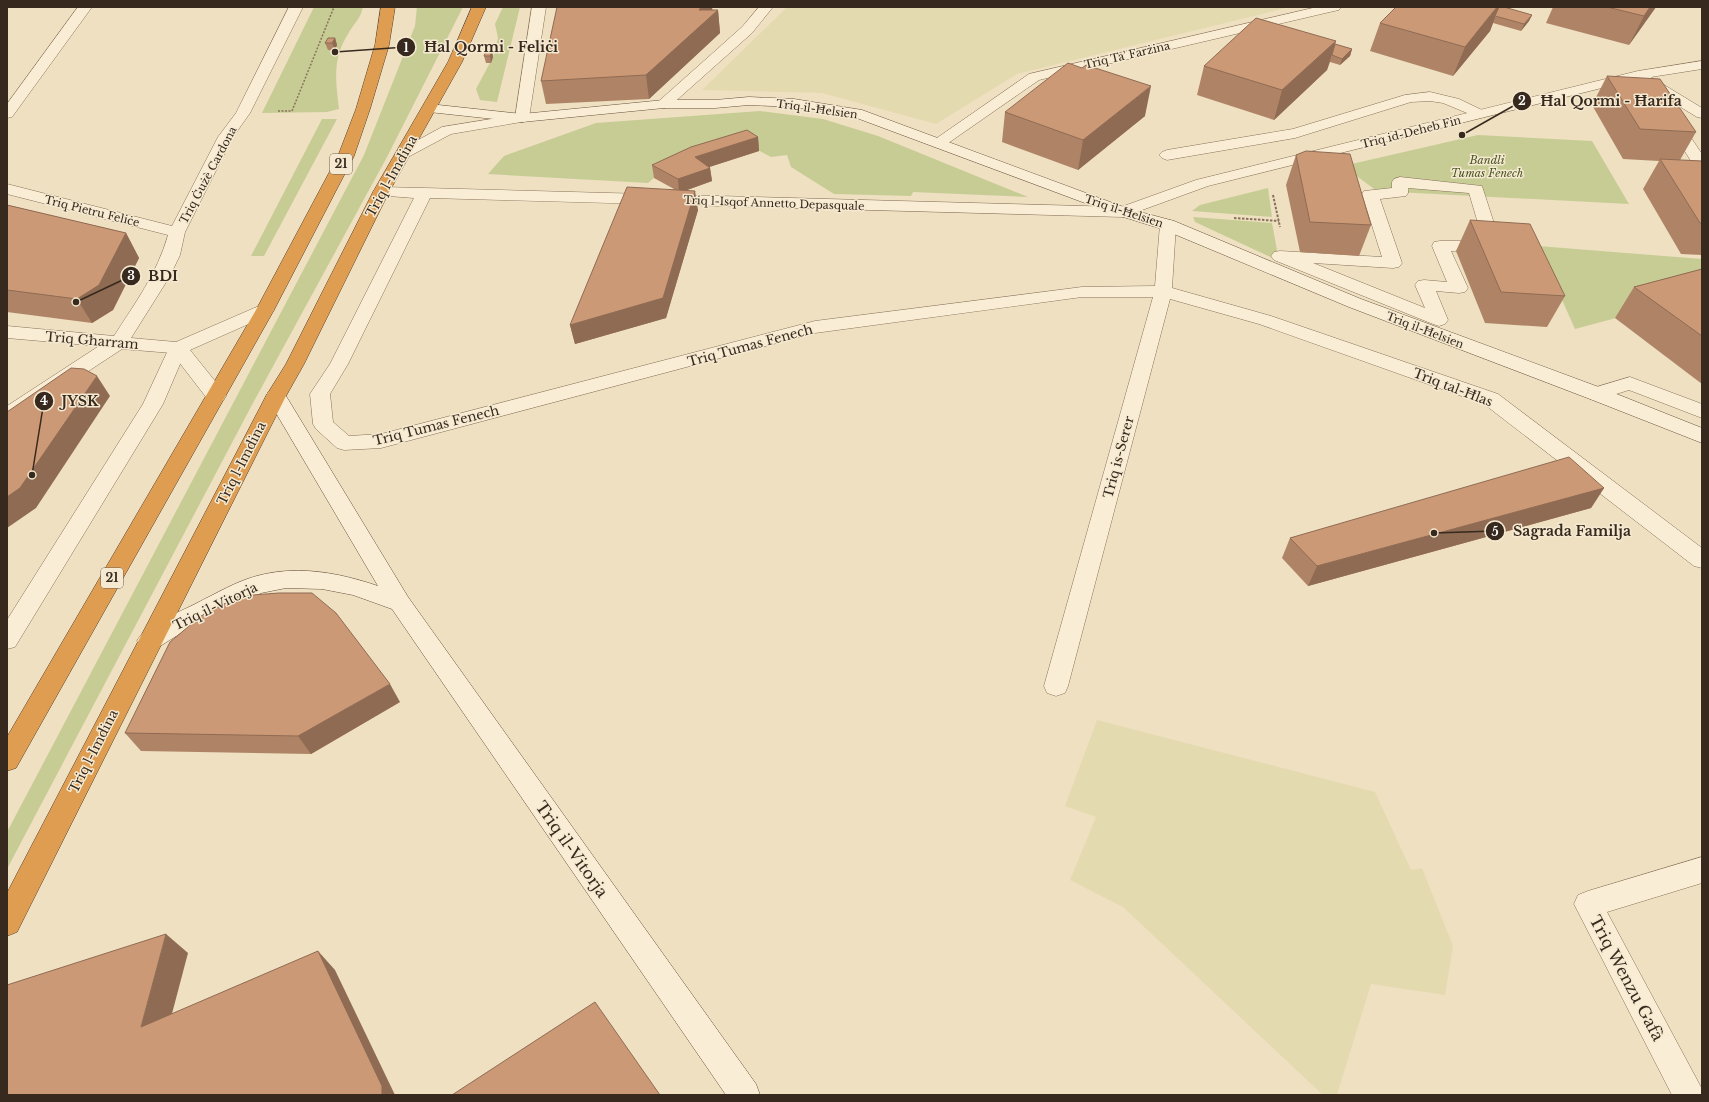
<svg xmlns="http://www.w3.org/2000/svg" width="1709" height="1102" font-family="'Libre Baskerville',serif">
<rect width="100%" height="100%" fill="#eee0c1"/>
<!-- farmland -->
<g fill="#e4daaf">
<path d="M787,7h503l-273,67 -81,50 -114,-31 -120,-3z"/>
<path d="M1097,720l278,72 36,78 11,-2 31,78 -8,49 -74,-11 -34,111h-14l-200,-188 -53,-27 26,-63 -31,-11z"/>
</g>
<!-- green -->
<g fill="#c7cc95">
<path d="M314,7h49c-3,13 -9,16 -15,27 -16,25 -12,47 -9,75l-12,3 -65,1z"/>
<path d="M417,7h46l-76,150 -134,246 -246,466v-37l357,-677 51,-129z"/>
<path d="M503,7h17l-23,95 -17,-2 -4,-11 17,-32 5,-19 -3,-14z"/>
<path d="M760,111l63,8 55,17 150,61 -115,-5 -2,4 -77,-2 -43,-27 -4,-12 -16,2 -24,-13 -93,34 -6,5 -160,-9 16,-18 92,-33z"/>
<path d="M322,119h15l-73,137h-13z"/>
<path d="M1478,135l114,6 37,63 -252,-13 -34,-25z"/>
<path d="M1268,188l4,29 -80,-6 8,-6z"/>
<path d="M1193,217l79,6 7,38 -84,-39z"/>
<path d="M1538,246l164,13v36l-127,34z"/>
</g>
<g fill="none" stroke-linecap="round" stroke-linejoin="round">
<!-- lane casing -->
<g stroke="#887159" stroke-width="1">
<g id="lane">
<path d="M532,7h14l-17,111 -2,3 -5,1 -5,-1 -2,-3z"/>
<path d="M759,7h14l-21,26 -83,74 -5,1 -5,-1 -2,-3 2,-3 83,-74z"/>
<path d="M1430,92l29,7 25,12 2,3 -2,3 -5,1 -36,-15 -13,-2 -19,1 -116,36 -128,22 -5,-2 -3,-3 3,-3 5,-2 126,-21 112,-34z"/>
<path d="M1672,116l5,1 25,37v17l-6,-2 -31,-49 2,-3z"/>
<path d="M178,342l7,2 2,4 -24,56 -148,243 -8,2v-29l136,-216 26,-56 2,-4z"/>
</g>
</g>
<!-- street casing -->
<g stroke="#887159" stroke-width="1">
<g id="street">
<path d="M78,7h14l-80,110 -5,1v-14z"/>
<path d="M289,7h14l-53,106 -17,24 -48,95 -5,23 -10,21 -39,62 45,4 83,-36 6,-2 6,2 3,4 -3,4 -81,36 33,41 3,5 -3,5 -7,1 -7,-1 -37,-48 -50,-4 -108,71 -7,2v-16l92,-60 -92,-8v-12l107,10c21,-33 43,-62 54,-101l-161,-41v-10l165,42 46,-89 18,-24z"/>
<path d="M1317,7h24l-2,3 -5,1 -295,69 -95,66 -5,2 -5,-2 -3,-3 3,-3 95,-66z"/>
<path d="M1702,61v8l-51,8 51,31v10l-5,-1 -56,-34 -1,-4h-2l-430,107 -85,31 -693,-19 -82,166 -18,30 3,28 16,14 32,-2 434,-113 267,-34 73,-1 5,-61 2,-4 6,-1 6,1 2,4 -4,63 99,28 227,78 204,154v20l-8,-2 -210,-162 -225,-80 -89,-25 -102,387 -3,7 -9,3 -9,-3 -3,-7 109,-389h-71l-267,36 -434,115 -37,2 -7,-2 -21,-19 -3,-5 -3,-30 20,-30 84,-166 -39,-3 -2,-3 2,-3 6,-2 43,1 697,19 75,-27 442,-109z"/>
<path d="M522,114l5,1 2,3 -2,3 -76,13 -43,23 -5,2 -5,-2 -3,-3 3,-3 44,-24z"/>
<path d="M1400,177l82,9 19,59 -2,4 -6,1 -42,1 17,37 -3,4 -6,1 -23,-2 12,29 -3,4 -6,2 -6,-2 -159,-64 -3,-4 3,-4 6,-1 102,6 -20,-63 2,-3 28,-3v-6l2,-3zM1408,188l61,5 14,47 -43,1 -6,1 -2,4 15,36 -23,-2 -6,1 -3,4 10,23 -112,-45 80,5 6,-1 3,-4 -22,-64 26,-3 2,-3z"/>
<path d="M1630,377l72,27v14l-73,-28 -32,10 -7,-1 -3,-5 3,-5z"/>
<path d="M1702,857v26l-95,29 95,177v6h-30l-98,-191 4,-9 10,-4z"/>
</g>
</g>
<!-- secondary casing -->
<g stroke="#69523c" stroke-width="1">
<g id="secondary">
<path d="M749,97l45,2 68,11 267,99 45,12 187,78 243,90 98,39v15l-112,-44 -241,-92 -187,-78 -45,-14 -263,-98 -60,-10 -45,-2 -34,3h-51l-142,14 -93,-10 -5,-1 -2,-3 2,-3 5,-1 93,10 142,-14h51z"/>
<path d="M276,390l7,1 125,206 348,487 4,11h-34l-334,-486 -39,-14 -31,-6 -36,-1 -25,5 -72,35 -32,20 -8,2 -8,-2 -4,-7c7,-14 35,-26 50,-33 21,-10 42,-23 63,-30 43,-14 87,-6 128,8l-112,-190 3,-5z"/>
</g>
</g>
<!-- highway casing -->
<g stroke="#553f2d" stroke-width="1">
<g id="highway">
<path d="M381,7h14l-6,38 -19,64 -16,47 -80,154 -258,458 -9,3v-34l249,-427 82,-154 18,-47 19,-64z"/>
<path d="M472,7h14l-24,55 -73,130 -85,172 -18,32 -269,536 -10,4v-43l259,-497 20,-32 87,-172 75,-130z"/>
</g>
</g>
<!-- path-far1 -->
<path stroke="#887159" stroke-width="1.5" stroke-dasharray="2 1.5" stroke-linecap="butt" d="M278,111h14l42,-104"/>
<!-- path -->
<g stroke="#887159" stroke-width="2" stroke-dasharray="2.5 1.5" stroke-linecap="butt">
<path d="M1273,195l7,32"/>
<path d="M1234,218l45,3"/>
</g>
<!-- lane -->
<use href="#lane" fill="#f9edd5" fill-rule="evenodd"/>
<!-- street -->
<use href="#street" fill="#f9edd5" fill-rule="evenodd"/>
<!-- secondary -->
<use href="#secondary" fill="#f9edd5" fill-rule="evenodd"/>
<!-- highway -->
<use href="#highway" fill="#de9d51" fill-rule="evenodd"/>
</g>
<!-- wall -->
<g fill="#af8466">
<path d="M1553,7h103l-27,38 -83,-22z"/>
<path d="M713,10h5l2,23 -71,66 -103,5 -5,-23z"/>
<path d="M1532,15l-3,6 -8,10 -28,-8 -3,8 -37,45 -83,-25 10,-28z"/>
<path d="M335,38l2,7 -2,5h-7l-3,-7z"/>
<path d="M1336,41l-1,3 17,5 -2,7 -10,9 -10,-3 -3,8 -53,50 -77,-25 7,-29z"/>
<path d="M492,51l1,6 -2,6h-5l-2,-7z"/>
<path d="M1082,68l63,48 -67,54 -76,-28 3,-30z"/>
<path d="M1607,76l89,56 -16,28 22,1v94l-21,-1 -38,-65 16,-28 -36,-2 -31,-54z"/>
<path d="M758,137l1,14 -50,16 1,1 2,13 -25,9 11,20 -32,108 -91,26 -5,-19 104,-136 -20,-11 -2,-13z"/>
<path d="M1296,155l75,70 -12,31 -59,-4 -14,-67z"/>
<path d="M7,205l119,28 13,25 -26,52 -21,13 -85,-11z"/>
<path d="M1470,220l95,76 -18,31 -62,-4 -29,-72z"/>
<path d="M1702,269v115l-87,-66 19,-31z"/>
<path d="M1604,488l-13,20 -283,78 -26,-28 8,-20z"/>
<path d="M400,702l-89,52 -170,-3 -16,-18z"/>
</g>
<!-- shaded-wall -->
<g fill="#8f6b53">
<path d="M701,7h11l1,6 5,-3 2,23 -71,66 -3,-24z"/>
<path d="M1497,7h2l-9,24 -37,45 12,-29z"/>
<path d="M1650,7h6l-27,38 15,-29z"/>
<path d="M1532,15l-3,6 -8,10 3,-7z"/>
<path d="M335,38l2,7 -2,5 -3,-7z"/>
<path d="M1336,41l-9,29 -53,50 8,-30z"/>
<path d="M1352,49l-2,7 -10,9 2,-6z"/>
<path d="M492,51l1,6 -2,6 -1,-7z"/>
<path d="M1151,86l-6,30 -67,54 5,-30z"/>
<path d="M758,137l1,14 -62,20 -2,-14z"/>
<path d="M710,168l2,13 -33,12 -1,-14z"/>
<path d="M695,191l3,19 -32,108 -91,26 -5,-19z"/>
<path d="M126,233l13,25 -26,52 -21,13 -15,-24z"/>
<path d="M97,376l13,20 -74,112 -29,20v-31z"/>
<path d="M1604,488l-13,20 -283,78 9,-20z"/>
<path d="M390,684l10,18 -89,52 -13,-18z"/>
<path d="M166,934l22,19 -24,91 -23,-17z"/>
<path d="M318,951l17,19 60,125h-13z"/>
</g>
<!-- building -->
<g fill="#c97" stroke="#8f6b53">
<path d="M557,7h144l-2,3h19l-72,65 -105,6z"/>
<path d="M1396,7h101l-32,40 -85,-24z"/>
<path d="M1499,7h5l28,8 -8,9 -29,-8z"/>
<path d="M1607,7h43l-6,9z"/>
<path d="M1256,18l80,23 -54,49 -78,-24z"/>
<path d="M328,38h7l-3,5h-7z"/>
<path d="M1335,44l17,5 -10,10 -10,-4z"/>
<path d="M486,51h6l-2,5h-6z"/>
<path d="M1068,63l14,5 4,-3 65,21 -68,54 -78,-28z"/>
<path d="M1607,76l53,3 36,53 -56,-3z"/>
<path d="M747,130l11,7 -63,20 15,11 -32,11 -26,-14 39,-18z"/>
<path d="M1306,151l44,3 21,71 -61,-3 -14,-67z"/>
<path d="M1660,159l42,2v62h-2z"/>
<path d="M627,187l68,4 -32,107 -93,27z"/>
<path d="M7,205l119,28 -27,52 -22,14 -70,-9z"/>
<path d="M1470,220l60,4 35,72 -64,-4z"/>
<path d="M1702,269v67l-68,-49z"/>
<path d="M71,368l13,1 13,7 -77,112 -13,9v-85z"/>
<path d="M1569,457l35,31 -287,78 -27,-28z"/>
<path d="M279,593h33l24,20 54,71 -92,52 -173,-3 45,-91 31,-26 38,-20z"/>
<path d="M166,934l-25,93 177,-76 64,135v9h-375v-110z"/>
<path d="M595,1002l65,93h-208z"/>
</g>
<g text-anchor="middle" stroke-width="3" stroke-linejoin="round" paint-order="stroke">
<!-- far-street labels -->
<g font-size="11" fill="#37291d" stroke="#f5ead1">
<text transform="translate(1127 55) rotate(-13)" y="4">Triq Ta' Farżina</text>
<text transform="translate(817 109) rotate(8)" y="4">Triq il-Ħelsien</text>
<text transform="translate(1411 132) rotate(-14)" y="4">Triq id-Deheb Fin</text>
<text transform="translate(208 175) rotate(-62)" y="4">Triq Ġużè Cardona</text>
<text transform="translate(774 203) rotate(2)" y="4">Triq l-Isqof Annetto Depasquale</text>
<text transform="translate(92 211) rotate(14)" y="4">Triq Pietru Feliċe</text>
<text transform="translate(1124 211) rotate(18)" y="4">Triq il-Ħelsien</text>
<text transform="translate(1425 330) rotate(21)" y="4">Triq il-Ħelsien</text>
</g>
<!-- far-park labels -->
<g font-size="11" font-style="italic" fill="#495424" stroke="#f5ead1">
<text x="1487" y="164">Bandli<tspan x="1487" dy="13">Tumas Fenech</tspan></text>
</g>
<!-- shield labels -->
<g fill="#f5ead1" stroke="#706353" stroke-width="1">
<rect x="330" y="154" width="22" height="20" rx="3"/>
<rect x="101" y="568" width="22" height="20" rx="3"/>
</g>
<g font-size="12" font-weight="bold" fill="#37291d">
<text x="341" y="168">21</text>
<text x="112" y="582">21</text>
</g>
<!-- street labels -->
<g font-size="13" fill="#37291d" stroke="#f5ead1">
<text transform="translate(391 176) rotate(-61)" y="5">Triq l-Imdina</text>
<text transform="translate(92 340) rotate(5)" y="5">Triq Għarram</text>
<text transform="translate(750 345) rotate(-15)" y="5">Triq Tumas Fenech</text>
<text transform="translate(1453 387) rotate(21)" y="5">Triq tal-Ħlas</text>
<text transform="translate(436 425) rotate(-14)" y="5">Triq Tumas Fenech</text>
<text transform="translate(1118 457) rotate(-75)" y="5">Triq is-Serer</text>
<text transform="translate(241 463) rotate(-63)" y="5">Triq l-Imdina</text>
<text transform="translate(215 606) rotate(-26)" y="5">Triq il-Vitorja</text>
<text transform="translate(93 751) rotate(-63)" y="5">Triq l-Imdina</text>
</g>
<!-- near-street labels -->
<g font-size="16" fill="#37291d" stroke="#f5ead1">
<text transform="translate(572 849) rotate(55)" y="6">Triq il-Vitorja</text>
<text transform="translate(1627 978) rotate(62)" y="6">Triq Wenzu Gafà</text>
</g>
</g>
<!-- callouts -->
<path fill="none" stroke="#37291d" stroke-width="1.5" d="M335 52L406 47M1462 135L1522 101M76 302L131 276M32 475L44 401M1434 533L1495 531"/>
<g fill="#37291d" stroke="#f5ead1" stroke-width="1.5">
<circle cx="335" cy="52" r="4"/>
<circle cx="1462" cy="135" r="4"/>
<circle cx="76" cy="302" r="4"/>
<circle cx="32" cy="475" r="4"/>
<circle cx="1434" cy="533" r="4"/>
<circle cx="406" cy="47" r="10"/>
<circle cx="1522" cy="101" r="10"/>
<circle cx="131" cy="276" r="10"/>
<circle cx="44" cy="401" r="10"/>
<circle cx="1495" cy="531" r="10"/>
</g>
<g font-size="12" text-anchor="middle" font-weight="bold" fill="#fff">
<text x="406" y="52">1</text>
<text x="1522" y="105">2</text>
<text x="131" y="280">3</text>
<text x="44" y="405">4</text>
<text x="1495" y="536">5</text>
</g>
<g font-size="14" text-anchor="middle" font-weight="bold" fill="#37291d" stroke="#f5ead1" stroke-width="3" stroke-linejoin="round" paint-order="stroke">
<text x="491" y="52">Ħal Qormi - Feliċi</text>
<text x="1611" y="106">Ħal Qormi - Ħarifa</text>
<text x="163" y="281">BDI</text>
<text x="80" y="406">JYSK</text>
<text x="1572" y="536">Sagrada Familja</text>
</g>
<!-- border -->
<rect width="1709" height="1102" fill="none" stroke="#37291d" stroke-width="16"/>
</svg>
